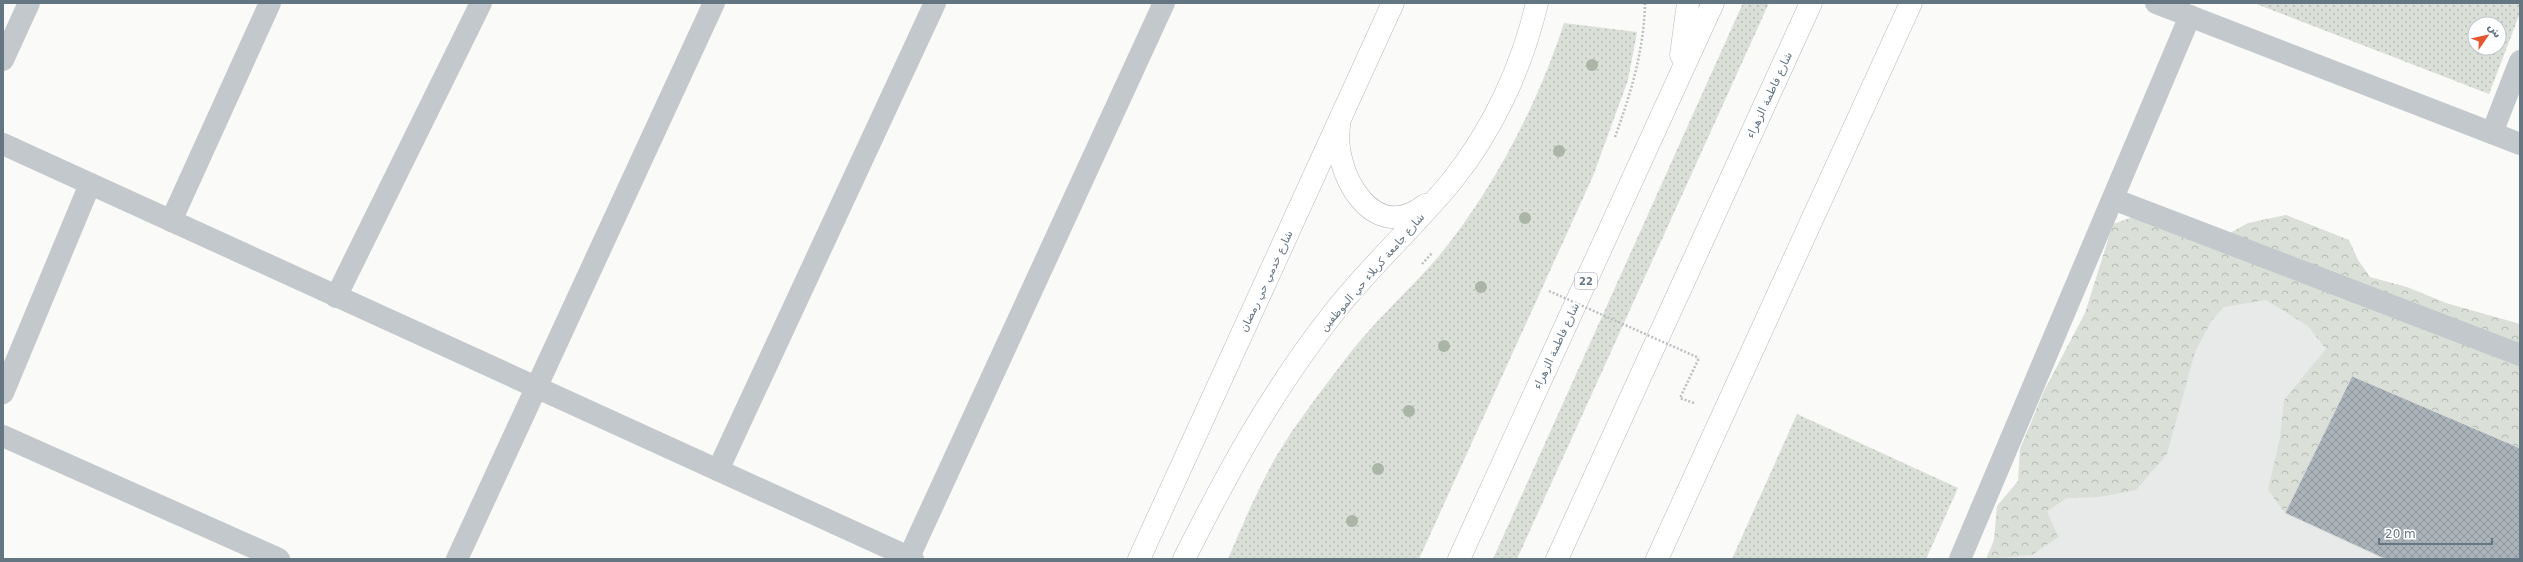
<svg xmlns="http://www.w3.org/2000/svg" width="2523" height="562" font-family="'DejaVu Sans',Cairo,sans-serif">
<defs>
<pattern id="green-dots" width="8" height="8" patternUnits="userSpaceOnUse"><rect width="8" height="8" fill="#dadfd7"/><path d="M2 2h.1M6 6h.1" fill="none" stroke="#b4b9b4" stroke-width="1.8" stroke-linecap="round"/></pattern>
<pattern id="forest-crowns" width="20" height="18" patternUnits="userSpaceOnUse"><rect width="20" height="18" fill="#dadfd7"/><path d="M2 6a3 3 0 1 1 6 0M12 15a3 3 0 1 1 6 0" fill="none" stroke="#b4b9b4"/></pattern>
<pattern id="building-cross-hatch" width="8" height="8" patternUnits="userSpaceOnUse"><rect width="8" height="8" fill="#aab3b9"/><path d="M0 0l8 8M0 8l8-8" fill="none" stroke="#8e969c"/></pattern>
</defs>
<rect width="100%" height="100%" fill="#fafaf8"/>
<!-- built -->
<path fill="#e8e9e9" d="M2132,235l388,146v178h-524z"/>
<!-- green -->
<g fill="url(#green-dots)" fill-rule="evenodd">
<path d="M1743,3h26l-252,556h-24z"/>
<path d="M2254,3h266v10l-31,81zM2475,24h24v24h-24z"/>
<path d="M1564,23l73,9 -9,48 -35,96 -174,383h-191c15,-35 30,-71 49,-104 20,-33 44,-64 67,-94 28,-38 64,-69 95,-105 54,-66 99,-152 125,-233z"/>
<path d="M1797,414l161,74 -32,71h-194z"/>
</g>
<!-- forest -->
<path fill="url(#forest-crowns)" d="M2286,215l63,25 9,20 12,17 37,10 39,16 74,21v124l-168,-72 -67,137 -17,-23 12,-52 4,-38 42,-51 -18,-23 -42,-26 -42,7 -12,13 -17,32 -28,102 -31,36 -37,7 -32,1 -20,13 11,26 -26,18 -46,4 8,-19 3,-34 21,-25 2,-32 24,-58 41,-78 28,-89 20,-7 97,16 18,-10z"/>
<!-- building -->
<path fill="url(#building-cross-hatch)" stroke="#dcdcda" d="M2352,376l168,72v111h-135l-100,-46z"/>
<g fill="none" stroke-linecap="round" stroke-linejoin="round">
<!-- major casing -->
<g stroke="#b5babe" stroke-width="23">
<g id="major">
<path d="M1339,126c-7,45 34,121 86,79"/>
<path d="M1139,559l254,-556"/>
<path d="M1184,559c44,-87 86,-165 147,-243 36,-47 82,-88 120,-134 42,-52 71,-115 86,-179"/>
<path d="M1657,559l254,-556"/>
</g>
</g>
<!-- highway casing -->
<g stroke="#b4b9bd" stroke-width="23">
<g id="highway">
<path d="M1681,55l7,-52"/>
<path d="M1459,559l254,-556"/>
<path d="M1557,559l254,-556"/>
</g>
</g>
<!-- path -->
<g stroke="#bbbfc2" stroke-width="2.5" stroke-dasharray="2 2" stroke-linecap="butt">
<path d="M1615,137c16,-44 29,-87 30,-134"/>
<path d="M1422,264l10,-11"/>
<path d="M1694,403l-14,-5 19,-40"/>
</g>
<!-- minor -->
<g stroke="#c3c8cc" stroke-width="22">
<path d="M2156,3l364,141"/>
<path d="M3,60l26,-57"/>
<path d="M2492,133l28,-72"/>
<path d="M3,144l910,415"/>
<path d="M2113,199l407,156"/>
<path d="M171,221l99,-218"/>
<path d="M336,297l145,-294"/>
<path d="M3,393l87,-209"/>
<path d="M3,436l276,123"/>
<path d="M718,470l217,-467"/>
<path d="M909,557l255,-554"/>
<path d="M457,559l257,-556"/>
<path d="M1960,559l230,-543"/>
</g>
<!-- major -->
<use href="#major" stroke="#fff" stroke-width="22"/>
<!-- highway -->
<use href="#highway" stroke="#fff" stroke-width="22"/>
<!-- path-bridge -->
<path stroke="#bbbfc2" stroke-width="2.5" stroke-dasharray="2 2" stroke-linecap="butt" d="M1549,291l150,67"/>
</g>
<!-- trees -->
<g fill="#aab4a7">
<circle cx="1592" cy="65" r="6"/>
<circle cx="1559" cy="151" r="6"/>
<circle cx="1525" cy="218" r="6"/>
<circle cx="1481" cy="287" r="6"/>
<circle cx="1444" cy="346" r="6"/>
<circle cx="1409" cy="411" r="6"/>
<circle cx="1378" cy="469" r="6"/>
<circle cx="1352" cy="521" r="6"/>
</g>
<g text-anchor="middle" stroke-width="4" stroke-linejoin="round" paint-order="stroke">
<!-- shield labels -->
<rect fill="#fff" stroke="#939fa8" stroke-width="1" x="1575" y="273" width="22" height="16" rx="3"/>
<g font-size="10" font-weight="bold" fill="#657683">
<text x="1586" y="285">22</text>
</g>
<!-- street labels -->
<g font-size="11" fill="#657683" stroke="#fff">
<text transform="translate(1769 95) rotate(-65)" y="4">شارع فاطمة الزهراء</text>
<text transform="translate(1372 272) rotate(-49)" y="4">شارع جامعة كربلاء حي الموظفين</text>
<text transform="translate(1266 281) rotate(-65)" y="4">شارع خدمي حي رمضان</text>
<text transform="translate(1556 346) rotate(-65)" y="4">شارع فاطمة الزهراء</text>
</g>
</g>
<!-- border -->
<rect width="2523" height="562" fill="none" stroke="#657683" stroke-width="8"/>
<!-- north arrow -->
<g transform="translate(2487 36) rotate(56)"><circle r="19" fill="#ffffff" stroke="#c1c8cd"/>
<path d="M0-3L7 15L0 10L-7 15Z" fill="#e4572e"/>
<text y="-6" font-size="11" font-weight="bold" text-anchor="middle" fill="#657683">ش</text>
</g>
<!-- scale -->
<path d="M2379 538v6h113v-6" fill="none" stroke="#657683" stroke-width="2"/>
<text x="2385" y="538" font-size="12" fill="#657683" stroke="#ffffff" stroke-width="3" paint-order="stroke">20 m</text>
</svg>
